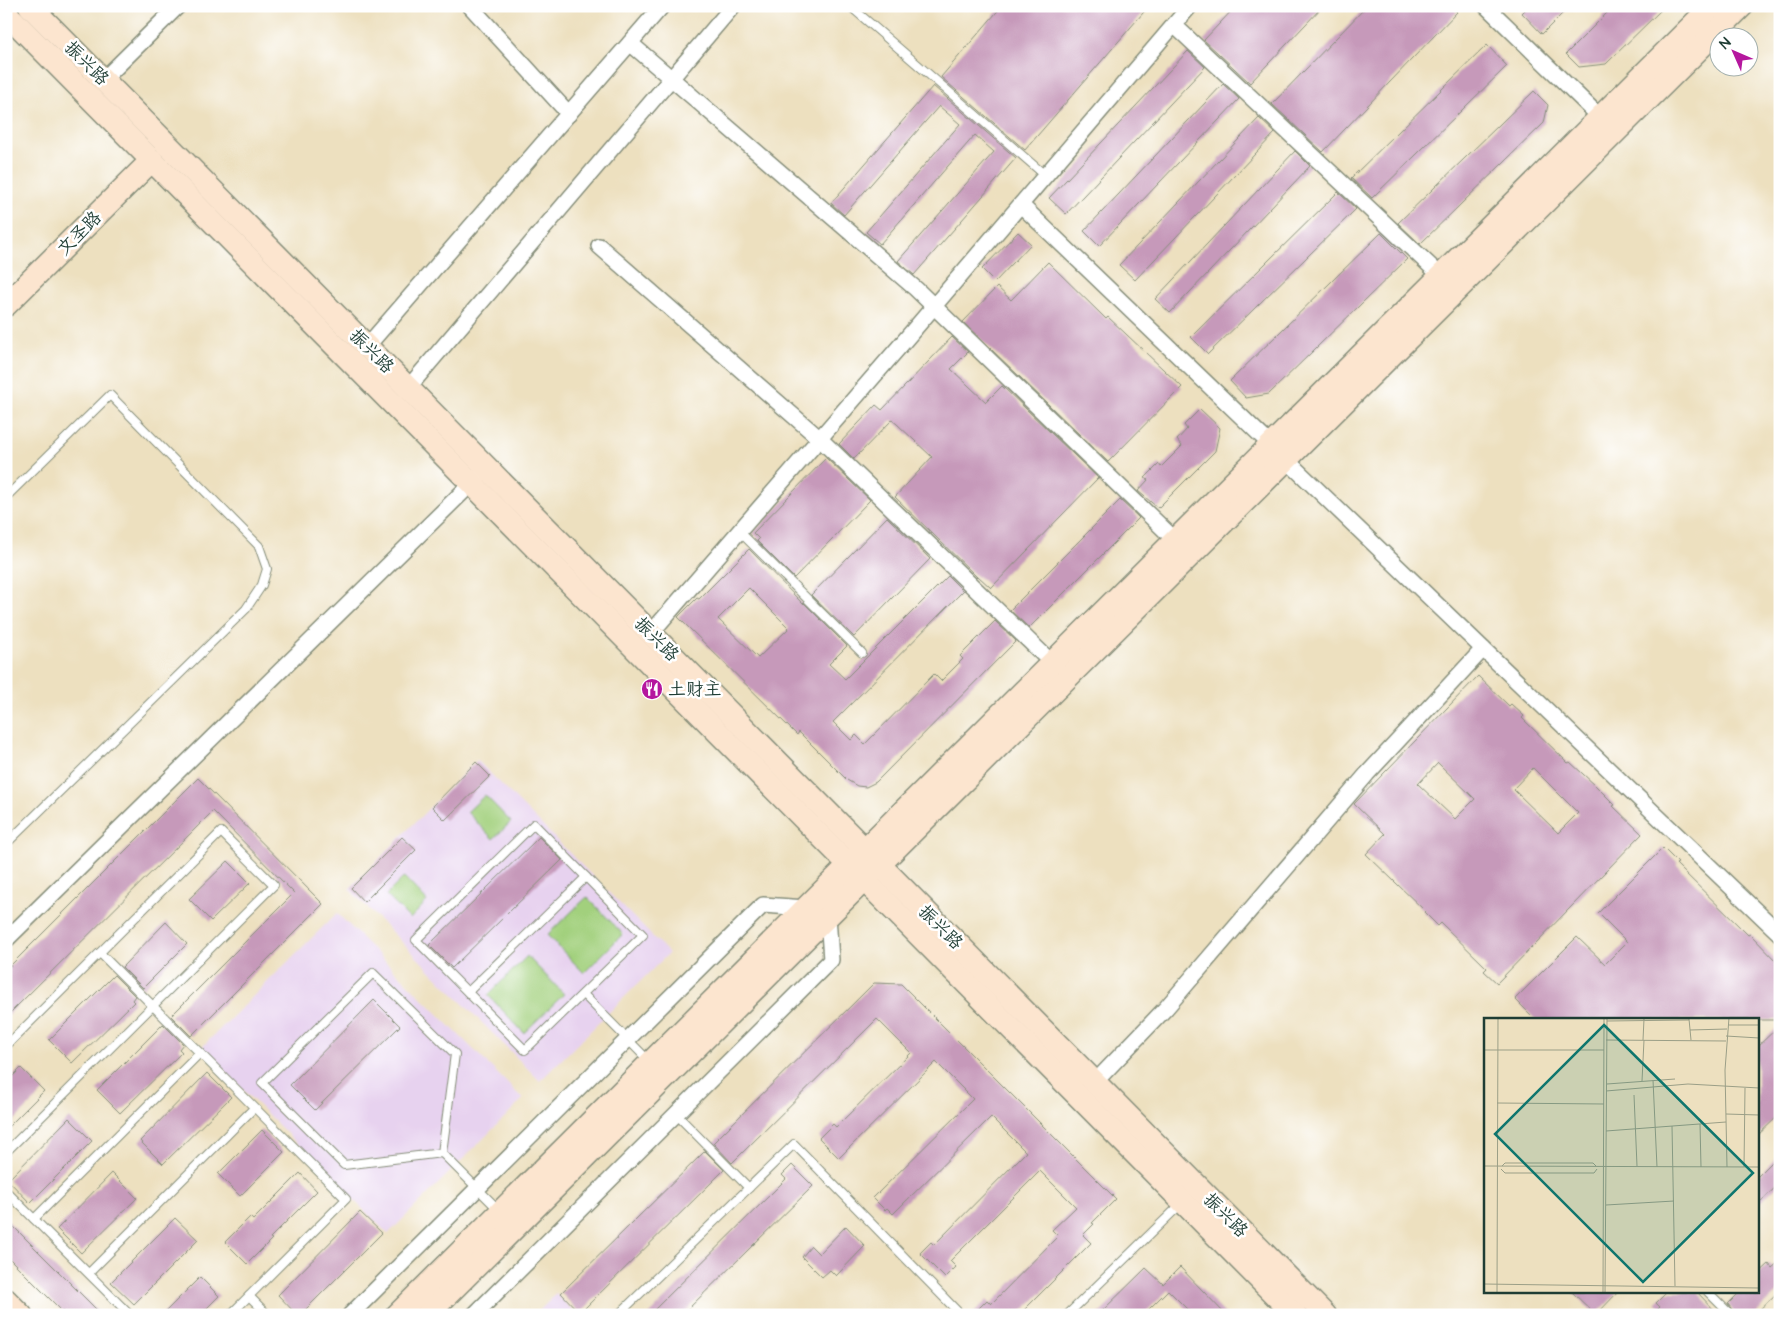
<svg xmlns="http://www.w3.org/2000/svg" width="1786" height="1321" font-family="'Architects Daughter','LXGW WenKai TC',sans-serif">
<rect width="100%" height="100%" fill="#fff"/>
<filter id="ink" filterUnits="userSpaceOnUse"><feTurbulence type="fractalNoise" baseFrequency=".02" numOctaves="2"/><feDisplacementMap in="SourceGraphic" scale="10" xChannelSelector="R" yChannelSelector="G"/><feConvolveMatrix kernelMatrix="1 2 1 2 8 2 1 2 1" color-interpolation-filters="sRGB"/></filter>
<filter id="wash" filterUnits="userSpaceOnUse"><feTurbulence type="fractalNoise" baseFrequency=".0096" numOctaves="4" result="noise"/><feDisplacementMap in="SourceGraphic" scale="20" xChannelSelector="R" yChannelSelector="G"/><feGaussianBlur stdDeviation="1.12" result="paint"/><feColorMatrix in="noise" values="0 0 0 0 0 0 0 0 0 0 0 0 0 0 0 0 0 1.4 0 .05"/><feComposite in="paint" operator="in"/></filter>
<g filter="url(#wash)">
<rect width="100%" height="100%" fill="#ede0bf"/>
<!-- built -->
<g fill="#e7d2ef">
<path d="M477,760l192,193 -129,128 -191,-192z"/>
<path d="M337,913l186,186 -135,135 -187,-186z"/>
<path d="M556,1294l21,21h-42z"/>
</g>
<!-- green -->
<g fill="#a2d07d" stroke="#608658">
<path d="M485,795l26,27 -18,17 -26,-27z"/>
<path d="M404,877l23,24 -17,18 -24,-24z"/>
<path d="M587,897l36,37 -39,39 -37,-38z"/>
<path d="M527,956l37,38 -40,39 -36,-38z"/>
</g>
<g id="blocks">
<!-- building -->
<g fill="#c699ba" fill-rule="evenodd">
<path d="M1002,6h147l-124,144 -84,-73z"/>
<path d="M1236,6h87l-73,77 -46,-43z"/>
<path d="M1367,6h84l6,6 -134,140 -51,-48z"/>
<path d="M1529,6h41l-28,28 -20,-21z"/>
<path d="M1614,6h51l-59,58 -27,3 -13,-13z"/>
<path d="M1487,45l20,21 -135,132 -21,-20z"/>
<path d="M1188,51l17,16 -139,147 -17,-16z"/>
<path d="M1223,84l16,15 -140,147 -15,-15z"/>
<path d="M933,86l83,72 -102,117 -16,-14 96,-109 -19,-17 -95,109 -14,-12 94,-108 -21,-18 -95,109 -13,-12z"/>
<path d="M1534,91l14,14 -4,18 -124,121 -22,-21z"/>
<path d="M1259,118l16,15 -140,147 -16,-15z"/>
<path d="M1295,151l15,15 -140,147 -15,-14z"/>
<path d="M1338,192l18,17 -148,145 -17,-17z"/>
<path d="M1018,232l13,12 -36,38 -13,-13z"/>
<path d="M1381,233l26,26 -138,135 -23,4 -16,-17z"/>
<path d="M1048,262l58,57 2,-2 74,70 -74,75 -145,-140 34,-35 14,13z"/>
<path d="M952,337l16,15 -17,17 35,33 16,-16 96,92 -107,110 -13,-12 -1,1 -82,-80 37,-40 -35,-33 -5,-4 -38,39 -15,-15 37,-39 6,5z"/>
<path d="M1200,409l20,19 -5,23 -57,57 -20,-17 10,-11 -3,-2 14,-14 2,3 21,-21 -5,-6 10,-11 -3,-4z"/>
<path d="M826,458l44,42 -76,78 -37,-37 2,-2 -6,-6z"/>
<path d="M1120,500l19,18 -110,110 -19,-18z"/>
<path d="M887,517l43,42 -76,78 -43,-42z"/>
<path d="M749,549l54,55 1,-1 43,43 -18,18 16,15 103,-103 15,15 -130,131 18,18 5,-5 9,9 69,-70 7,7 22,-22 -3,-3 35,-35 21,20 -140,141 -10,5 -9,-1 -10,-6 -48,-48 -2,3 -119,-118 19,-19 2,1zM749,588l40,40 -31,30 -40,-39z"/>
<path d="M1478,676l31,30 2,-2 13,12 -2,2 46,45 2,-1 26,24 19,19 -2,1 29,28 -145,149 -13,-12 3,-3 -46,-45 -3,3 -14,-14 1,-1 -59,-57 19,-20 -31,-30zM1438,763l37,36 -20,20 -37,-35zM1533,768l45,45 -20,20 -45,-44z"/>
<path d="M476,762l14,14 -45,44 -13,-13z"/>
<path d="M198,778l125,126 -132,132 -20,-20 123,-123 -81,-82 -207,206v-47z"/>
<path d="M402,837l14,13 -52,52 -13,-14z"/>
<path d="M539,837l23,23 -110,108 -23,-23z"/>
<path d="M1663,848l15,15 -2,1 72,71 2,-1 30,31v55h-244l-21,-21 62,-62 28,27 22,-22 -29,-29z"/>
<path d="M228,861l22,22 -39,38 -22,-22z"/>
<path d="M166,922l21,22 -44,44 -21,-21z"/>
<path d="M114,975l21,21 -3,4 2,2 -62,61 -23,-23z"/>
<path d="M874,983l27,1 215,215 -24,24 2,1 -11,11 8,8 -72,72h-47l15,-15 4,4 67,-68 -6,-6 24,-23 -36,-36 -90,90 6,6 -11,11 -25,-25 11,-11 3,3 92,-93 -35,-35 -98,97 -6,-6 -2,2 -12,-12 100,-99 -37,-37 -97,96 -20,-20 14,-14 3,3 75,-74 -34,-34 -145,144 -19,-20z"/>
<path d="M374,1000l26,26 -85,84 -25,-25z"/>
<path d="M163,1024l20,20 -4,5 3,3 -62,61 -23,-23z"/>
<path d="M1780,1025v89l-23,22v-89z"/>
<path d="M21,1068l23,23 -38,38v-46z"/>
<path d="M207,1073l24,24 -68,67 -23,-23z"/>
<path d="M69,1118l23,23 -62,62 -22,-23z"/>
<path d="M262,1130l22,22 -44,44 -22,-22z"/>
<path d="M705,1151l19,19 -144,143 -19,-20z"/>
<path d="M1780,1154v29l-23,22v-28z"/>
<path d="M792,1165l21,21 -131,129h-33l137,-136 -4,-4z"/>
<path d="M112,1173l25,25 -56,55 -24,-24z"/>
<path d="M300,1173l17,18 -47,47 2,1 -25,25 -22,-22 25,-25 3,3z"/>
<path d="M360,1212l22,21 -82,82h-3l-19,-20z"/>
<path d="M175,1218l23,22 -64,64 -23,-22z"/>
<path d="M6,1219l96,96h-36l-60,-60z"/>
<path d="M846,1226l19,20 -29,30 -6,-6 -8,7 -20,-20 9,-11 8,8z"/>
<path d="M1780,1261v29l-26,25h-18l-8,-11 12,-12h17v-17l12,-11 3,4z"/>
<path d="M1180,1267l46,48h-33l-25,-25 -25,25h-45l48,-47 17,16z"/>
<path d="M200,1277l19,19 -19,19h-38z"/>
<path d="M1572,1292h46l-22,23z"/>
<path d="M1667,1292h30l21,22 2,-2 3,3h-71l8,-8 -4,-4z"/>
</g>
</g>
</g>
<g filter="url(#ink)">
<use href="#blocks" fill-opacity="0" stroke="#868e7a" stroke-width="1"/>
<g fill="none" stroke-linecap="round" stroke-linejoin="round">
<!-- lane casing -->
<g stroke="#868e7a" stroke-width="10">
<g id="lane">
<path d="M850,6l196,170"/>
<path d="M6,497l104,-102 149,151 8,23 -5,16 -16,24 -240,235"/>
<path d="M739,531l123,122"/>
<path d="M534,824l109,111 -118,115 -109,-110z"/>
<path d="M100,953l246,246 -116,116"/>
<path d="M373,973l82,81 -13,99 -98,12 -82,-82z"/>
<path d="M468,992l118,-115"/>
<path d="M583,994l67,68"/>
<path d="M6,1046l215,-214 53,53 -268,267"/>
<path d="M676,1114l73,74"/>
<path d="M442,1153l57,57"/>
<path d="M6,1191l124,124"/>
<path d="M34,1219l166,-166"/>
<path d="M89,1273l165,-165"/>
<path d="M1708,1292l23,23"/>
<path d="M249,1296l19,19"/>
<path d="M618,1315l176,-171 167,171"/>
<path d="M1067,1315l115,-112"/>
</g>
</g>
<!-- street casing -->
<g stroke="#868e7a" stroke-width="18">
<g id="street">
<path d="M470,6l99,108"/>
<path d="M1486,6l114,111"/>
<path d="M1174,25l267,251"/>
<path d="M630,43l286,246 259,251"/>
<path d="M103,80l75,-74"/>
<path d="M1021,205l759,729"/>
<path d="M599,246l221,193 232,224"/>
<path d="M369,344l293,-338"/>
<path d="M408,388l325,-382"/>
<path d="M651,633l249,-287 290,-340"/>
<path d="M6,940l472,-463"/>
<path d="M1095,1082l71,-74 201,-234 116,-125"/>
<path d="M350,1315l413,-410 43,3"/>
<path d="M474,1315l357,-355 -3,-44"/>
</g>
</g>
<!-- secondary casing -->
<g stroke="#868e7a" stroke-width="25">
<g id="secondary">
<path d="M30,6l1295,1309"/>
<path d="M6,13l1289,1302"/>
<path d="M6,305l146,-145"/>
<path d="M6,1300l15,15"/>
<path d="M397,1315l1315,-1309"/>
<path d="M427,1315l1315,-1309"/>
</g>
</g>
<!-- lane -->
<use href="#lane" stroke="#fff" stroke-width="8"/>
<!-- street -->
<use href="#street" stroke="#fff" stroke-width="15"/>
<!-- secondary -->
<use href="#secondary" stroke="#fce5cf" stroke-width="22"/>
</g>
</g>
<!-- icons -->
<defs>
<g id="restaurant-disc" transform="scale(1.125)"><circle r="9.5" fill="#b5179e" stroke="#fff"/><path d="M-5-6h1v4h1v-4h1v4h1v-4h1v5L-1.5 .5V6h-2V.5L-5-1ZM5-6V6H3V1.5H1.5Q1.5-4 5-6Z" fill="#fff"/></g>
</defs>
<g fill-rule="evenodd">
<use href="#restaurant-disc" x="652" y="689"/>
</g>
<g text-anchor="middle" stroke-width="5" stroke-linejoin="round" paint-order="stroke">
<!-- street labels -->
<g font-size="18" fill="#1f3d34" stroke="#fff">
<text transform="translate(87 63) rotate(45)" y="6">振兴路</text>
<text transform="translate(79 233) rotate(-45)" y="6">文圣路</text>
<text transform="translate(372 351) rotate(45)" y="6">振兴路</text>
<text transform="translate(657 639) rotate(45)" y="6">振兴路</text>
<text transform="translate(941 927) rotate(45)" y="6">振兴路</text>
<text transform="translate(1226 1215) rotate(45)" y="6">振兴路</text>
</g>
<!-- poi labels -->
<g font-size="18" fill="#1f3d34" stroke="#fff" text-anchor="start">
<text x="668" y="695">土财主</text>
</g>
</g>
<!-- overview -->
<g transform="translate(1484 1018)">
<rect width="275" height="275" fill="#ede0bf"/>
<path fill="none" stroke="#9b9f87" stroke-width="1" d="M205,1l2,21M123,3l82,-1M245,7h30M206,12l37,-1M242,18l33,2M122,22l120,1M159,22l1,-21M0,32h120M169,62l4,87M158,63l2,-41M123,66l68,-5M122,73l82,-7 71,4M150,77l3,71M13,85l107,1M242,96l33,1M216,106l1,43M188,108l3,160M122,113l120,-9M0,148l275,1M18,148l3,-3h88l3,3M243,149l-2,-97 4,-52M260,149l1,-79M17,151l4,4h89l3,-4M122,187l68,-4M0,266l275,4M13,275l1,-275M119,275l1,-275M121,275l2,-275"/>
<path fill="#0f766e" fill-opacity="0.15" stroke="#0f766e" stroke-width="2.5" d="M120,7l149,148 -110,109 -148,-148z"/>
<rect width="275" height="275" fill="none" stroke="#1f3d34" stroke-width="2.5"/>
</g>
<!-- margin -->
<rect width="1786" height="1321" fill="none" stroke="#fff" stroke-width="25"/>
<!-- north arrow -->
<g transform="translate(1734 52) rotate(315)"><circle r="24" fill="#ffffff" stroke="#a5b1ae"/>
<path d="M0-4L9 19L0 12L-9 19Z" fill="#b5179e"/>
<text y="-8" font-size="14" font-weight="bold" text-anchor="middle" fill="#1f3d34">N</text>
</g>
</svg>
